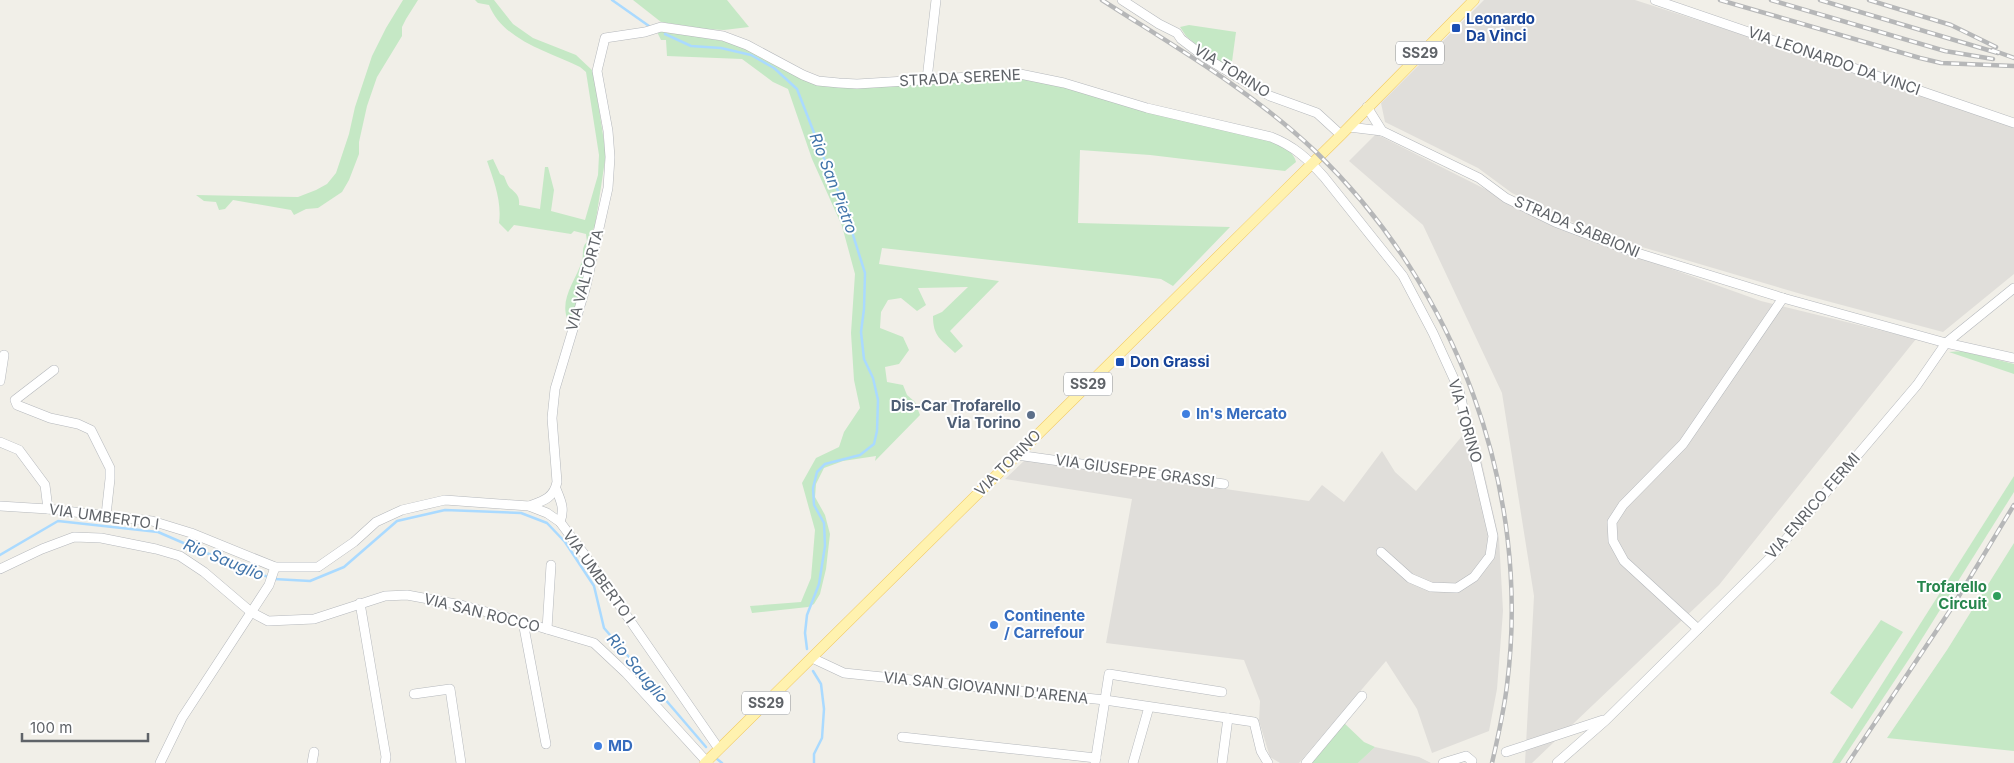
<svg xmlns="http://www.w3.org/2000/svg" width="2014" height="763" font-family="Inter,sans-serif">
<rect width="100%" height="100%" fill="#f1efe8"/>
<!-- industrial -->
<g fill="#e0deda">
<path d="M1484,0h151l379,122v152l-71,58 -135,-36 -183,-54 -49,-18 -64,-31 -34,-25 -93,-46 -4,-19z"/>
<path d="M1376,134l111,56 112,53 162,58 155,38 -197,246 -187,178h-7l9,-167 -32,-203 -79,-168 -74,-64z"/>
<path d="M1473,423l26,115 4,73 -6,78 -8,42 -57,22 -15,-44 -31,-48 -87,102h-19l-10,-6 -11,-36 1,-20 -16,-41 -138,-17 26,-144 -127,-20 20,-19 284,41 13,-16 22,17 38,-51 13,21 21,19z"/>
<path d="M1375,747l44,10 12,6h-73z"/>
</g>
<!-- green -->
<g fill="#c5e8c5">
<path d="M403,0h15l-12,19 -4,8v9l-25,41 -10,29 -8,36v12l-10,26 -7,12 -24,16 -12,1 -12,6 -3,-5 -58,-10 -8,9 -6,1 -3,-8 -12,-1 -8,-6 102,2 18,-7 11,-6 9,-11 13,-39 6,-27 17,-51 14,-28z"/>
<path d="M475,0h19l19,24 20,14 43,17 17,16 13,83 -11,72 -3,5 -4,34 -16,56 -5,-3c-7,-20 9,-38 15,-57 2,-7 -1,-14 5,-19l-1,-8 -12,-3 -3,3 -57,-9 -6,7 -9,-9c3,-21 -5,-42 -12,-62l6,-2 7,15 4,2c2,4 3,9 6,12 6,5 10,8 9,17l21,4 5,-42h3l6,23 -3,21 34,9 13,-45 1,-20 -13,-83 -6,-5c-33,-16 -77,-27 -91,-62l-11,-2z"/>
<path d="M633,0h94l22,27 -25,3 -18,-1 -45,-7z"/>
<path d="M1189,25l47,7 -5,37 -32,-22 -13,-11 -6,-9z"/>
<path d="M657,32h14l52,9 28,9 67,34 203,-6 21,3 228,58c9,5 24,12 26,23l-11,9 -135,-16 -70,-5 -2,73 152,4 -57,59 -12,-7 -33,-4 -246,-27 -3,16 120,17 -49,50 13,15 -8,7c-14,-14 -22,-16 -22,-37l9,-4 26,-25 -50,1 8,17 -9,6 -16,-13 -13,2 -7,12 -1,16 23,9 6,13 -10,14 -14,3 2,15 16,3 4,10 8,7 5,13 -45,46 1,-5 -33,5 -19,7 -8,16 -1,13 10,18 5,19 -4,35 -6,25 -6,10 -6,3 -56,6 -2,-7 51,-4 10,-24 4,-48 -13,-47 14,-25 23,-11 5,-15 16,-24 -6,-28 -3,-47 4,-59 -13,-48 -30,-67 -24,-70 -15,-7 -31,-23 -75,-3 -1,-16h-5z"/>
<path d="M1963,351l51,13v10l-65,-22z"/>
<path d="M2014,476v16l-101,161 -73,110h-8z"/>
<path d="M2014,543v208l-127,-13 60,-88z"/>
<path d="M1881,620l22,12 -51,77 -22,-16z"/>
<path d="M1344,723l20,19 11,5 -17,16h-48z"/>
</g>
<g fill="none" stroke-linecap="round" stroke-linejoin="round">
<!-- stream -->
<g stroke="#aadaff" stroke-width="2.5">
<path d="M612,0l37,26"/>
<path d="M665,34l26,12 30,2 30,7 23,13 23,21 35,90 18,35 3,21 12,38 -1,36 -3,23 3,27 9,19 5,22 -1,31 -3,13 -14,11 -35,9 -8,8 -4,16 1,17 10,18 1,23 -6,38 -12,31 -2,18 2,16"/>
<path d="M0,555l58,-34 100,11 88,38 23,7"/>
<path d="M274,579l36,2 34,-14 53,-46 48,-11 76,3 26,10 18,19 29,44 10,42 102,119"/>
<path d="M813,671l8,13 3,25 -2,29 -8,16v9"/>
<path d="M717,759l5,4"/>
</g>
<!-- minor casing -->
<g stroke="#b5b8bc" stroke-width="10">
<g id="minor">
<path d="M1122,0l37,24 18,9 4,6 25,19 46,28 18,10 47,17 24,22"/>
<path d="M1655,0l359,123"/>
<path d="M927,79l9,-79"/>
<path d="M1367,107l15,24"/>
<path d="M1349,127l33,4 97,47 27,20 49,24 79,30 149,46 163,45 68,15"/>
<path d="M54,370l-39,30 2,5 33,13 28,6 13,6 19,38v11l-4,36"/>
<path d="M0,381l4,-26"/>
<path d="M0,442l19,8 26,35 3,24"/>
<path d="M1017,455l207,29"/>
<path d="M556,489c5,12 9,20 4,33"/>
<path d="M0,506l48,3 104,12 39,12 84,34h43l36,-25 22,-20 26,-12 43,-10 84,6 18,7 13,9 24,32 135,195"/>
<path d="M529,506c14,-5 25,-8 28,-24l-5,-64 3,-29 31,-103 22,-98 2,-31 -2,-26 -11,-60 8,-33 40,-6 16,-5 62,9 24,9 56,30 15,6 21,2 18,1 163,-10 44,9 83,25 124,29c23,9 37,22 53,40l79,99 30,57 26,57 34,146 -3,20 -16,21 -17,11 -26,-1 -21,-9 -29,-26"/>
<path d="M0,569l42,-20 32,-12 27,1 55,11 24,7 24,16 47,40 17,9 46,-2 71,-23 22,-1 54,10 62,17 71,21 32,30 82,90"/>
<path d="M360,603l26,154 -1,6"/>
<path d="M523,622l23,122"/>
<path d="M547,629l4,-64"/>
<path d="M1698,629l-74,-68 -11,-20 -1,-19 11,-17 60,-61 100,-146"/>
<path d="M812,658l32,15 261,27 149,22 7,29 7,12"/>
<path d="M414,694l36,-5 11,74"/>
<path d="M902,737l194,21"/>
<path d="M1506,752l97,-32"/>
<path d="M160,763l22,-45 87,-133 6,-18"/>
<path d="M312,763l2,-11"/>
<path d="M1095,763l14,-89 113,18"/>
<path d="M1133,763l16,-56"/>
<path d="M1222,763l6,-45"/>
<path d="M1306,763l56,-67"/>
<path d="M1443,763l23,-7 6,5 -1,2"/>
<path d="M1557,763l49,-43 165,-163 146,-172 29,-42 68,-55"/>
</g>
</g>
<!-- major casing -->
<g stroke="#f2c960" stroke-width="11">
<path id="major" d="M705,763l636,-628 133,-135"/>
</g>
<!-- minor -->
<use href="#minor" stroke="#fff" stroke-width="9"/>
<!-- major -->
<use href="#major" stroke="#fff2af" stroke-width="10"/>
<!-- rail casing -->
<g stroke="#b6b7b8" stroke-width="4.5">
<g id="rail">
<path d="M1102,0c73,47 150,91 213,151 142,137 217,338 192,534 -3,26 -9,52 -15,78"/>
<path d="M1720,0l200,58 21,5 73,3"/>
<path d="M1771,0l174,51 48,8"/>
<path d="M1820,0l178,53"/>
<path d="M1869,0l82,25 45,22"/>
<path d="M1992,50l22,8"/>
<path d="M1848,763l103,-154 63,-104"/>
</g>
</g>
<!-- rail -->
<use href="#rail" stroke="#fff" stroke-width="2.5" stroke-dasharray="8" stroke-linecap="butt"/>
</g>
<!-- markers -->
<g fill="#1a4fb4" stroke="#fff" stroke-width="2">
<rect x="1451" y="23" width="10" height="10" rx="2.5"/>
<rect x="1115" y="357" width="10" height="10" rx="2.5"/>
</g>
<g fill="#3f7fe0" stroke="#fff" stroke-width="2">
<circle cx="1186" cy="414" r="5"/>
<circle cx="994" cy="625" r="5"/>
<circle cx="598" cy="746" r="5"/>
</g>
<circle fill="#5c6f8a" stroke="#fff" stroke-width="2" cx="1031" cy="415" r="5"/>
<circle fill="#2e9e5b" stroke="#fff" stroke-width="2" cx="1997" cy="596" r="5"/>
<g text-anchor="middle" stroke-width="4" stroke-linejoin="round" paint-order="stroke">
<!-- shield labels -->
<g fill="#fff" stroke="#8f9295" stroke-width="1">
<rect x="1396" y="41.5" width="48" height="23" rx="4"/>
<rect x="1064" y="372.5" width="48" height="23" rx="4"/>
<rect x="742" y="691.5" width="48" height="23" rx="4"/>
</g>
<g font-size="14" font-weight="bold" fill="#5f6368">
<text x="1420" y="58">SS29</text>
<text x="1088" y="389">SS29</text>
<text x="766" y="708">SS29</text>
</g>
<!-- transit labels -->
<g font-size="15" font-weight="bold" fill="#164399" stroke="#fff" text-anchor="start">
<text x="1466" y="24">Leonardo<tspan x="1466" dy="17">Da Vinci</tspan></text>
<text x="1130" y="367">Don Grassi</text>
</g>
<!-- street labels -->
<g font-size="15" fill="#5f6368" stroke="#fff">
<text transform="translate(1834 61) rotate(19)" y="5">VIA LEONARDO DA VINCI</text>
<text transform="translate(1232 71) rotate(32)" y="5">VIA TORINO</text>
<text transform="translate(960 78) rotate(-3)" y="5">STRADA SERENE</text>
<text transform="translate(1577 227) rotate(23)" y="5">STRADA SABBIONI</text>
<text transform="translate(585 280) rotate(-75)" y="5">VIA VALTORTA</text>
<text transform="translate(1465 421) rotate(74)" y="5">VIA TORINO</text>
<text transform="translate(1008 463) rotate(-45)" y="5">VIA TORINO</text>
<text transform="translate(1135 471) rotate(8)" y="5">VIA GIUSEPPE GRASSI</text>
<text transform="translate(1813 506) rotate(-49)" y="5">VIA ENRICO FERMI</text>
<text transform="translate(104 517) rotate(8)" y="5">VIA UMBERTO I</text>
<text transform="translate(599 577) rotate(54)" y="5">VIA UMBERTO I</text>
<text transform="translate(482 613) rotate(14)" y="5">VIA SAN ROCCO</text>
<text transform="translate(986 688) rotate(6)" y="5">VIA SAN GIOVANNI D'ARENA</text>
</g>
<!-- service labels -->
<g font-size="15" font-weight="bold" fill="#4e5e75" stroke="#fff" text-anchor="end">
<text x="1021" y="411">Dis-Car Trofarello<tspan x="1021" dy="17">Via Torino</tspan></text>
</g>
<!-- shop labels -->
<g font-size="15" font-weight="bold" fill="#366cbe" stroke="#fff" text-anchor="start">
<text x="1196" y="419">In's Mercato</text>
<text x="1004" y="621">Continente<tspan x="1004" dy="17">/ Carrefour</tspan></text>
<text x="608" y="751">MD</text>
</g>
<!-- leisure labels -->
<g font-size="15" font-weight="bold" fill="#27864d" stroke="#fff" text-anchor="end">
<text x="1987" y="592">Trofarello<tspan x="1987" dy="17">Circuit</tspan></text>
</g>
<!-- water labels -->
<g font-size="16" font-style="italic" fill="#4174aa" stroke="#fff">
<text transform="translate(834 183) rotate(69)" y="6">Rio San Pietro</text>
<text transform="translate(224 559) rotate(22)" y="6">Rio Sauglio</text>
<text transform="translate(638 668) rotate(50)" y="6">Rio Sauglio</text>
</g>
</g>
<!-- scale -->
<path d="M22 733v8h126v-8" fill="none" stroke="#5f6368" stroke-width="2.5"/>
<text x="30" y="733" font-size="15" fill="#5f6368" stroke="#ffffff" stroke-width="4" paint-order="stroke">100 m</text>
</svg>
